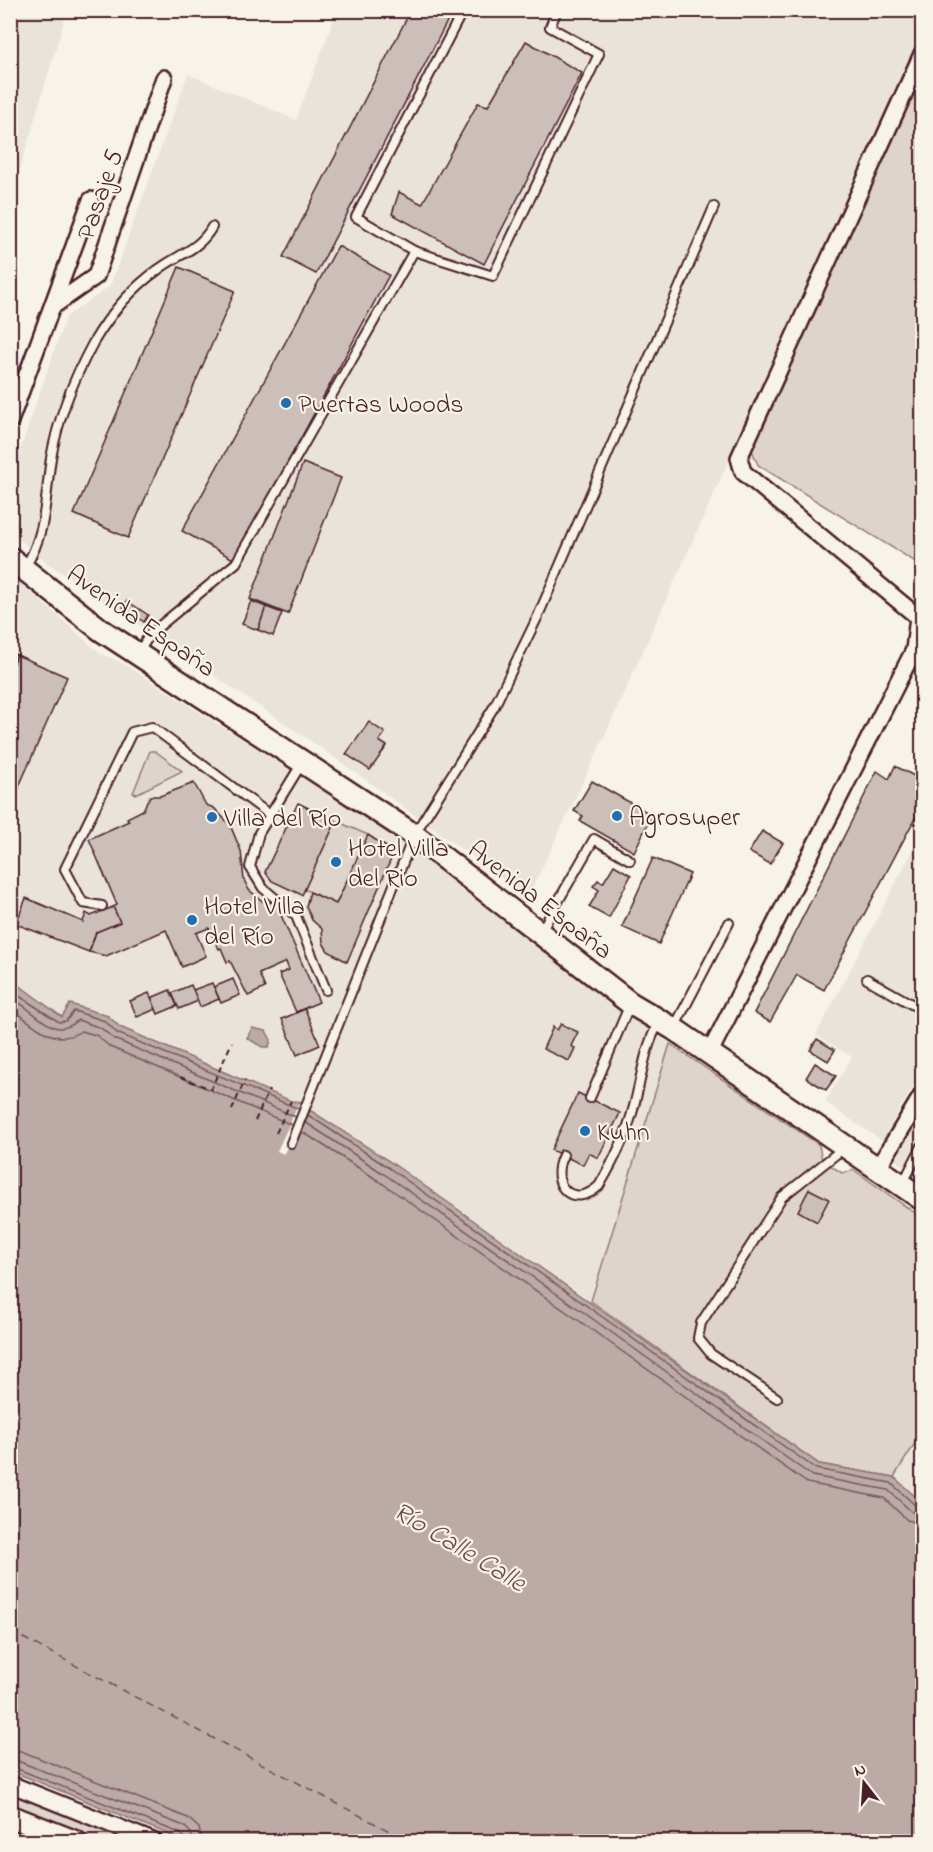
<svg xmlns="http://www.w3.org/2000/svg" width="933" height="1852" font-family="'Indie Flower',sans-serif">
<rect width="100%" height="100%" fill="#f7f3e8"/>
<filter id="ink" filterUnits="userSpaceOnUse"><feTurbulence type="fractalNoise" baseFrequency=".0167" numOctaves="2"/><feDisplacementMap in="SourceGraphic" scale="12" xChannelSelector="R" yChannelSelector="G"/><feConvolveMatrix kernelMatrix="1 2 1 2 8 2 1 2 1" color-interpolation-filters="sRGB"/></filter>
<g filter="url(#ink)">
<!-- built -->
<g fill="#eae3da">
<path d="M11,10l56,1 -56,188 -1,-188z"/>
<path d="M337,11h585v23l-328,725 -66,138 -197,-142 -282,-191 -38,-32v-56l55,-159 44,-31 78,-212 108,46z"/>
<path d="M10,574l91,80 18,7 284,181 267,202 -79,257 -199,-138 -87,-56 -186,-80 -11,-11 -46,1 -42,-31 -9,-2z"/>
<path d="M922,833v237l-40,71 -57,-39 27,-45 -36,-22z"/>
<path d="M922,1115v65l-27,-20z"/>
<path d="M922,1432v71l-28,-26z"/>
</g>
<!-- green -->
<g fill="#ded4cc" stroke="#947a7c" stroke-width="1.5">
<path d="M922,75v491l-164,-101 -7,-17z"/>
<path d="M150,751h5l27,20 -46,23 -3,-1z"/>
<path d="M336,821l32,14 -32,69 -32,-15z"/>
<path d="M670,1044l149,101 3,15 20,13 12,-3 68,48v214l-28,45 -75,-13 -228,-163z"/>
<path d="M11,1789l78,32 2,5 11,4 7,-2 29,13h-38l-89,-35z"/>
</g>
<!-- water -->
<g fill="#bcaaa7" stroke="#8e7275" stroke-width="1.5">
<path d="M10,984l10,2 42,31 8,-13 38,12 12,11 171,74 13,1 1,5 87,56 427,301 75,13 28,26v338h-737l-174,-70z"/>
<path d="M252,1028l14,3 5,9 -2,7h-7l-15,-9z"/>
</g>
<!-- pier -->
<path fill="#f7f3e8" d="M299,1103l6,4 -21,39 3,2 -3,6 -7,-3z"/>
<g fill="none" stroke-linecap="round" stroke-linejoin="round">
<!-- shore -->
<g stroke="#78575d" stroke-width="1.5">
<path d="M10,990l49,32 7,-1 8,-10 31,10 12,12 182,76"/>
<path d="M10,998c25,9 42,46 68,22l23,8 13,11 182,78"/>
<path d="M10,1007c22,16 44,42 71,24l15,4 14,12 182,78"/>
<path d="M308,1115l81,53 198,138 229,163 75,14 25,23 6,1"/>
<path d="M305,1122l79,52 199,138 229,164 76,14 24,22 10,3"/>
<path d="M301,1131l78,50 199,139 229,163 77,15 23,22 15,4"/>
<path d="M10,1749l11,2 167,67 11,10 3,14"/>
<path d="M10,1758l174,68 7,7 2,9"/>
<path d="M10,1766l172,68 3,8"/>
</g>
<!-- ferry -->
<path stroke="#6c4950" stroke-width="1.5" stroke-dasharray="8 6" stroke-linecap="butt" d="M10,1631l400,211"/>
</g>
<!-- building -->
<g fill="#ccbfb9" stroke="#4a1f2b" stroke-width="1.5">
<path d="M411,10h42l-137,264 -33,-17z"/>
<path d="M526,41l56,32 -98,191 -92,-50 7,-22 23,12 56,-101 10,3z"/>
<path d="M338,246l51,29 -154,285 -53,-29z"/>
<path d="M179,267l56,24 -107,247 -54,-24z"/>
<path d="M303,463l38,15 -53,136 -38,-15z"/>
<path d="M127,601l21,14 -4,7 -9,-6 -3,4 -7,-5 3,-5 -5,-3z"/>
<path d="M251,601l15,6 -8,23 -16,-6z"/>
<path d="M266,607l16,6 -9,23 -15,-6z"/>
<path d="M10,652l7,3 -7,14z"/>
<path d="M17,655l50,22 -57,130v-137z"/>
<path d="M369,722l16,11 -6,8 8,5 -17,24 -24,-16z"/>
<path d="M895,766l27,14v25l-98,185 -27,-15 -27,47 -16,-9 123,-242 12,8z"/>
<path d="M592,781l60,34 -18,37 -54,-31 3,-5 -9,-5z"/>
<path d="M194,783l12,22 8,3 16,17 11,26 3,29 5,10 17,14 5,-2 6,4 42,96 -23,10 -17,-38 10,-4 -3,-8 -27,12 6,14 -17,8 -18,-35 -3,1 -6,-14 -2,1 -10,-21 -13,5 10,23 -24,11 -16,-37 -60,26 -17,-4 7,-20 24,-10 -7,-15 4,-2 -28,-66 40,-18 -2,-3 16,-8 7,-14h10z"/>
<path d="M298,803l38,18 -34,74 -30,-14 -7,-9z"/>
<path d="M762,831l21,12 -13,21 -21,-12z"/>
<path d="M368,835l26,17 -47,110 -19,-11 -5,-8 -1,-14 -10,-9 -6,-14 4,-14 26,12z"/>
<path d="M653,858l37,16 -31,70 -37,-17z"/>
<path d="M614,865l17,10 -22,43 -20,-11 10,-17 -6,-4 5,-6 5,3z"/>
<path d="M26,898l57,24 3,-9 5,3 22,-9 7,15 -24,10 -7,20 -73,-28z"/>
<path d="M233,979l7,16 -19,8 -7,-16z"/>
<path d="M212,983l7,16 -19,8 -7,-17z"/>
<path d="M191,985l7,16 -19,8 -7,-16z"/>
<path d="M170,990l7,16 -19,8 -7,-16z"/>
<path d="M149,993l7,16 -19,8 -7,-16z"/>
<path d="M305,1009l15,36 -23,10 -15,-36z"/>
<path d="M561,1024l17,8 -7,14 4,2 -6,13 -26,-12 10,-22 4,3z"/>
<path d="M817,1039l18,11 -7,11 -18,-11z"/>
<path d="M815,1063l21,13 -10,14 -20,-12z"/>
<path d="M578,1093l42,20 -22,45 -9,-5 -6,12 -32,-15z"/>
<path d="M809,1189l20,10 -12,23 -19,-11z"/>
</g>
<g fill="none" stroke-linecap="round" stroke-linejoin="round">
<!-- lane casing -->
<g stroke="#4a1f2b" stroke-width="12">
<g id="lane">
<path d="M414,251l79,25 106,-222 -49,-27 7,-17"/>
<path d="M25,567c22,-34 20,-70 26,-109 7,-39 23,-80 42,-115 17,-29 39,-55 66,-74 20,-15 40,-19 53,-42"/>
<path d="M139,652l11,-18 86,-71 178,-312 -58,-34 107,-207"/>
<path d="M302,763l-43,70 -9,34 13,21 33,28 30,74"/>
<path d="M102,906l-19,-3 -18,-34 67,-137 20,-5 118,88"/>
<path d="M541,931l53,-92 36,21"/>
<path d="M867,979l55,31"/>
<path d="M674,1028l55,-105"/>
<path d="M590,1098l40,-94"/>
<path d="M291,1143l123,-308 80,-128 44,-91 176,-409"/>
<path d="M563,1155c-15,30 10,55 36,31 15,-25 28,-52 35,-80 8,-30 10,-57 25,-84"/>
<path d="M903,1183l19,-37"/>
<path d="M777,1398l-66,-44 -13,-16 3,-15 81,-126 63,-50"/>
</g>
</g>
<!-- street casing -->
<g stroke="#4a1f2b" stroke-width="20">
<g id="street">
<path d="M53,306l43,-30 68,-198"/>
<path d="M10,421l81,-221"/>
<path d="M709,1054l205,-404 4,-33 -175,-145 -4,-14 183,-404"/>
<path d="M878,1168l44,-73"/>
<path d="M10,1784l145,58"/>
</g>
</g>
<!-- secondary casing -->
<g stroke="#4a1f2b" stroke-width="26">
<g id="secondary">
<path d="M10,558l91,72 313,205 216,168 44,26 248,170"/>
<path d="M10,1816l66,26"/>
</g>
</g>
<!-- path -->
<g stroke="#4a1f2b" stroke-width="2" stroke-dasharray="6 4.5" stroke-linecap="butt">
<path d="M180,1077l31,12 21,-47"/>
<path d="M232,1110l13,-30"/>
<path d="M255,1121l14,-31"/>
<path d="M276,1133l15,-32"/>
</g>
<!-- lane -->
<use href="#lane" stroke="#f7f3e8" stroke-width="8"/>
<!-- street -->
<use href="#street" stroke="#f7f3e8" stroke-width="15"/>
<!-- secondary -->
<use href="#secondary" stroke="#f7f3e8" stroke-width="21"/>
</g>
</g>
<!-- markers -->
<g fill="#1f6fb2" stroke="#f7f3e8" stroke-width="2">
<circle cx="286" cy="403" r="6"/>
<circle cx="617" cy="816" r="6"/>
<circle cx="212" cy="817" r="6"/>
<circle cx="336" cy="862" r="6"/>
<circle cx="192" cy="920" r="6"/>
<circle cx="585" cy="1131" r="6"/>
</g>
<g text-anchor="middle" stroke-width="4.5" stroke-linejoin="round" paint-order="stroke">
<!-- street labels -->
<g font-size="26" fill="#4a1f2b" stroke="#f7f3e8">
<text transform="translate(99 194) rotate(-71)" y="9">Pasaje 5</text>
<text transform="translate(142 620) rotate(35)" y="9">Avenida España</text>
<text transform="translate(541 899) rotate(38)" y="9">Avenida España</text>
</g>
<!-- poi labels -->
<g font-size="26" fill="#4a1f2b" stroke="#f7f3e8" text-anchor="start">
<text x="298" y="412">Puertas Woods</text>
<text x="629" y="825">Agrosuper</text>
<text x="224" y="826">Villa del Río</text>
<text x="348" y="856">Hotel Villa<tspan x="348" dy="30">del Rio</tspan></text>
<text x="204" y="914">Hotel Villa<tspan x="204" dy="30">del Río</tspan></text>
<text x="597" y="1140">Kuhn</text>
</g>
<!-- water labels -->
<g font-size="27" font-style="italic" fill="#6c4950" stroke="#f7f3e8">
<text transform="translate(460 1546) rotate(31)" y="9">Río Calle Calle</text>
</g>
</g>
<!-- margin -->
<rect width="933" height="1852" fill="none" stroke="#f7f3e8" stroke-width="36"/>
<rect x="18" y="18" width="897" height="1816" fill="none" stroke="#4a1f2b" stroke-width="2" filter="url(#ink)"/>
<!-- north arrow -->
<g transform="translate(864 1783) rotate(343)" stroke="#f7f3e8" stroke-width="4.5" paint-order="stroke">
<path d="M0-4.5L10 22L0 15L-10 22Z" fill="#4a1f2b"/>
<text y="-9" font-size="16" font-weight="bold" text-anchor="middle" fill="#4a1f2b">N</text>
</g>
</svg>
